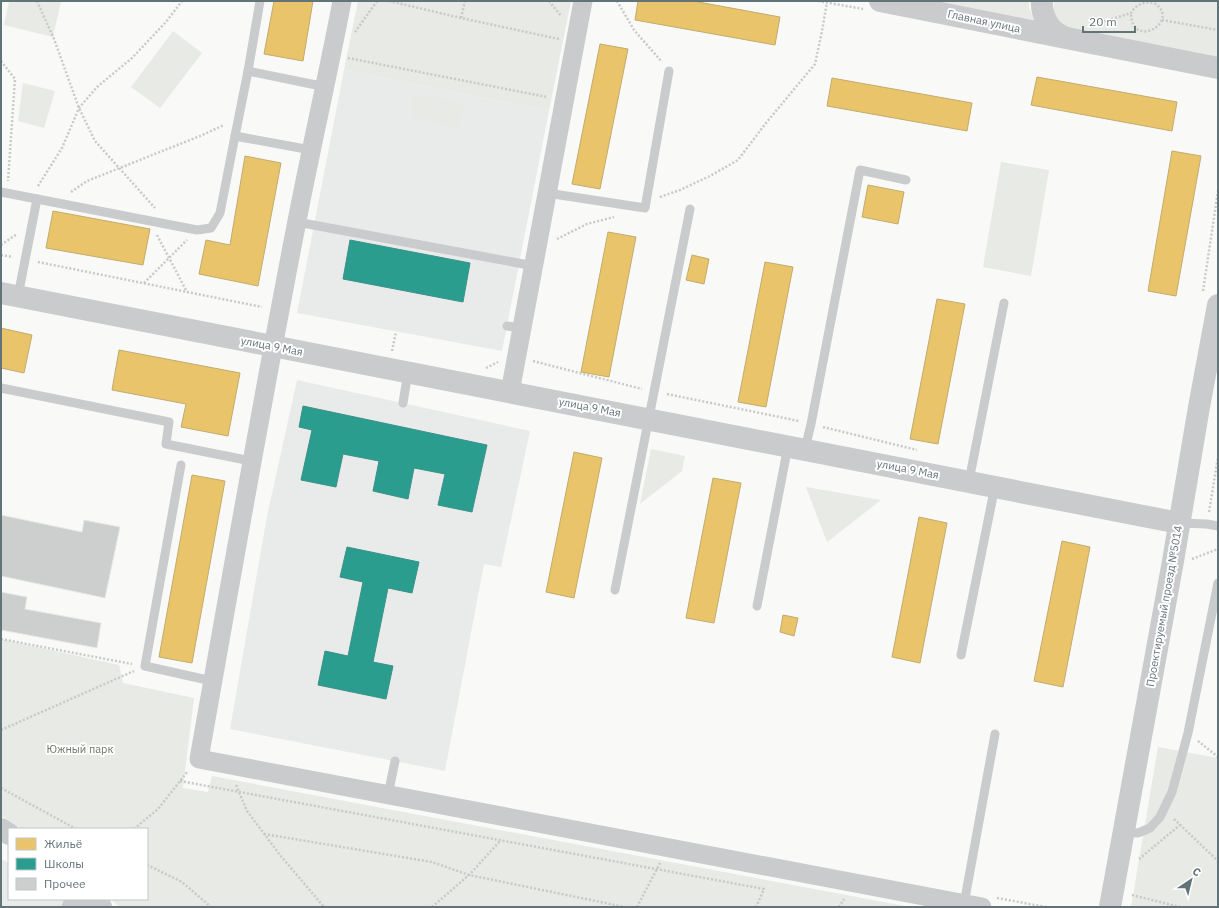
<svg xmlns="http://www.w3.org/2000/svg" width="1219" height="908" font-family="'IBM Plex Sans',sans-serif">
<rect width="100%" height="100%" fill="#f9f9f8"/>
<!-- built -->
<g fill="#e9ebea">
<path d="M344,70l205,41 -47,240 -205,-38z"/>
<path d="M297,380l233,51 -29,136 -17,-3 -39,207 -215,-42 37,-213z"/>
<path d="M1,859l8,4v36h54l10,8h-72z"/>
</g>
<!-- green -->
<g fill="#e8eae6">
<path d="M9,1h52l-8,36 -49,-12z"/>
<path d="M358,1h213l-22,110 -205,-41z"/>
<path d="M908,1h121v7l5,12z"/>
<path d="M1054,1h160l4,1v62l-144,-30c-14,-10 -21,-14 -20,-33z"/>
<path d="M173,31l29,22 -42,55 -29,-21z"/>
<path d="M23,83l32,8 -11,37 -26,-7z"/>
<path d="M415,93l49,10 -5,25 -48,-10z"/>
<path d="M1001,162l48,8 -18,106 -48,-9z"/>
<path d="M651,449l34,7 -3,15 -42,33z"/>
<path d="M806,487l75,13 -54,42z"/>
<path d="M1,639l118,26 4,18 71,15 -11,90 25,4 4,-16 698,131h-791l-8,-8h36v-70h-125l-21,-13z"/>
<path d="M1158,747l60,11v149h-87z"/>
</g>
<!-- homes -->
<g fill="#e9c46a" stroke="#c1ac6e">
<path d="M274,1h39l-10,60 -39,-7z"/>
<path d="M638,1h55l87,16 -5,28 -140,-25z"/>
<path d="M600,44l28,5 -28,140 -28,-5z"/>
<path d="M1037,77l140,25 -5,29 -141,-26z"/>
<path d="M832,78l140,25 -5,28 -140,-25z"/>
<path d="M1172,151l29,5 -25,140 -28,-5z"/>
<path d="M245,156l36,7 -23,123 -59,-12 7,-34 24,5z"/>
<path d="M868,185l36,7 -6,32 -36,-7z"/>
<path d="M53,211l97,18 -7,36 -97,-17z"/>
<path d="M608,232l28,5 -27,140 -28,-5z"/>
<path d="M692,255l17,4 -5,25 -18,-4z"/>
<path d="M765,262l28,5 -27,140 -28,-5z"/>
<path d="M937,299l28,5 -27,140 -28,-5z"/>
<path d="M1,328l31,7 -8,38 -23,-5z"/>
<path d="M119,350l121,23 -12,63 -47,-9 5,-23 -74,-14z"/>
<path d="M574,452l28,6 -28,140 -28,-6z"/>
<path d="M192,475l33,6 -33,182 -33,-6z"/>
<path d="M713,478l28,5 -27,140 -28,-5z"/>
<path d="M919,517l28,6 -27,140 -28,-6z"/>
<path d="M1062,541l28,6 -27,140 -29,-6z"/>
<path d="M783,615l15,3 -4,18 -14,-4z"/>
</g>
<!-- schools -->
<g fill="#2a9d8f" stroke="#3b9188">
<path d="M350,240l120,23 -7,39 -120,-23z"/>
<path d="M303,406l184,39 -15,67 -34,-7 7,-31 -31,-6 -6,31 -35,-8 6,-30 -36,-7 -7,33 -35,-7 11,-50 -13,-3z"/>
<path d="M347,547l72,15 -7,31 -24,-5 -15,74 20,4 -7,33 -68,-14 7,-34 23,5 15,-74 -23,-5z"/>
</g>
<!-- building -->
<g fill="#cdcfcf" stroke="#e8e8e8">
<path d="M1,515l81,17 2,-12 36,7 -15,71 -104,-22z"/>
<path d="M1,592l26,5 -2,12 76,14 -4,25 -96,-18z"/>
</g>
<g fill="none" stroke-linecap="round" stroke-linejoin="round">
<!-- path -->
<g stroke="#c8c9c9" stroke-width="2.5" stroke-dasharray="2 2" stroke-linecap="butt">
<path d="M37,1l17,38 25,69 16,33 60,67"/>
<path d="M389,1l72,17 98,21"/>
<path d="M549,1l12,15"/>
<path d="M617,1l17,29 28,32"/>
<path d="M818,1l45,8"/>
<path d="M461,18l4,-17"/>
<path d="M1162,20l56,10"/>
<path d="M1096,24l35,-11c5,-9 15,-13 25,-9 24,19 -25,46 -25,9"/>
<path d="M355,32l22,-31"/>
<path d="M348,58l199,39"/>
<path d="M1,61l14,18 -7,102"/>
<path d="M38,186l24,-38 17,-40 18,-21 35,-29 34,-36 16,-21"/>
<path d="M71,192l16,-11 113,-45 24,-11"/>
<path d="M660,197l20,-7 30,-14 28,-16 28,-37 49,-59 7,-33 5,-29"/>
<path d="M157,235l30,57"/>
<path d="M557,239l30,-15 27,-7"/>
<path d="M1,245l16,-11"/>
<path d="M1,255l12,2"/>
<path d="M38,262l224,45"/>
<path d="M144,283l43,-43"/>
<path d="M1203,291l15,-100"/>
<path d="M392,351l4,-19"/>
<path d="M533,361l109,28"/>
<path d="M486,368l12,-6"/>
<path d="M667,394l132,27"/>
<path d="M823,427l94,23"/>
<path d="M1209,512l9,-55"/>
<path d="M1192,559l26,-10"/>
<path d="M1,639l131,25"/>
<path d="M1,730l133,-59"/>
<path d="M1198,741l20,16"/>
<path d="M180,781l584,108 -8,18"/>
<path d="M236,785l11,26 33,44 44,52"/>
<path d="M1,788l75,41"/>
<path d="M1174,819l44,42"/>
<path d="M134,829l24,-20 30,-38"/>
<path d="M264,834l168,28 37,13 156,32"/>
<path d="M1139,859l41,-34"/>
<path d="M147,865l35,17 29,25"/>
<path d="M1132,895l48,12"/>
<path d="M997,898l49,9"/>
<path d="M432,907l37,-32 32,-35"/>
<path d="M637,907l23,-44"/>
<path d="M839,907l5,-8"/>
</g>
<!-- service -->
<g stroke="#c9cbcc" stroke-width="9">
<path d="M248,71l12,-70"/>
<path d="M235,136l13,-65 78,16"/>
<path d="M1,192l196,38 14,-2 9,-15 15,-77 76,14"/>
<path d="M547,193l98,15 24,-137"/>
<path d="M297,222l237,44"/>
<path d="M18,296l19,-97"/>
<path d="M507,326l15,2"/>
<path d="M1,388l168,34 -3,22 85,17"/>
<path d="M403,403l5,-31"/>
<path d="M805,449l6,-25 49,-254 46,10"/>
<path d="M181,465l-36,201 67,15"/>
<path d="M969,481l35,-178"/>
<path d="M1179,523l28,1 11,2"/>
<path d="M615,590l75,-381"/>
<path d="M757,606l31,-160"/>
<path d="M961,655l34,-169"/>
<path d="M388,795l7,-34"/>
<path d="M1124,832l14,1 12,-5 10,-11 12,-25 16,-59 30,-150"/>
<path d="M964,904l31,-170"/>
</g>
<!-- minor -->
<g stroke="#c9cbcc" stroke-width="19">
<path d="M342,1c-14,74 -31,147 -45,220 -35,179 -66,358 -98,538l783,148"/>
<path d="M510,392l73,-391"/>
<path d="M71,907l10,-8"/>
</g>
<!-- tertiary -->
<g stroke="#c9cbcc" stroke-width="22">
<path d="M880,1l338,67"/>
<path d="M1042,1c-1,9 4,23 11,29 3,3 7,5 11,7"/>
<path d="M1,293l1178,230"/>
<path d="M1,829l8,5"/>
<path d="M93,899l8,8"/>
<path d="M1110,907l63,-346 26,-154 19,-102"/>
</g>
</g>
<g text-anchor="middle" stroke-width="4" stroke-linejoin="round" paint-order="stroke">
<!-- street labels -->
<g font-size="11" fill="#637479" stroke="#fff">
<text transform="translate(984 21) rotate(12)" y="4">Главная улица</text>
<text transform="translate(272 346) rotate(11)" y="4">улица 9 Мая</text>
<text transform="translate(590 407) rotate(11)" y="4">улица 9 Мая</text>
<text transform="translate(908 469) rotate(11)" y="4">улица 9 Мая</text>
<text transform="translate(1164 606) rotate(-80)" y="4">Проектируемый проезд №5014</text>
</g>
<!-- park labels -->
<g font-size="11" fill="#6d7866" stroke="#fff">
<text x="80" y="753">Южный парк</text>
</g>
</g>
<!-- border -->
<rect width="1219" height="908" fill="none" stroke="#637479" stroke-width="4"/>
<!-- legend -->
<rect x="8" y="828" width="140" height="72" fill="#ffffff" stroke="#c1c7c9"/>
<rect x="16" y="838" width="20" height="12" fill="#e9c46a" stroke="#c1c7c9"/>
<text x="44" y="848" font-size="12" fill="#637479">Жильё</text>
<rect x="16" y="858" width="20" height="12" fill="#2a9d8f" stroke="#c1c7c9"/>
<text x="44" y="868" font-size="12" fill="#637479">Школы</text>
<rect x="16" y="878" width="20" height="12" fill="#cdcfcf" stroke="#c1c7c9"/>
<text x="44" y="888" font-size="12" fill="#637479">Прочее</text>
<!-- north arrow -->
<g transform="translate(1191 880) rotate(35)" stroke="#ffffff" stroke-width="3" paint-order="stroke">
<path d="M0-3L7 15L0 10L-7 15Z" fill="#637479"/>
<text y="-6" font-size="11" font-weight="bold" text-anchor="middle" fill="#637479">С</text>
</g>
<!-- scale -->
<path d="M1083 26v6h52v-6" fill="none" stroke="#637479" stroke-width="2"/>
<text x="1089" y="26" font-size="12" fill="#637479" stroke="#ffffff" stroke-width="3" paint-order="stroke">20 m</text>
</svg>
